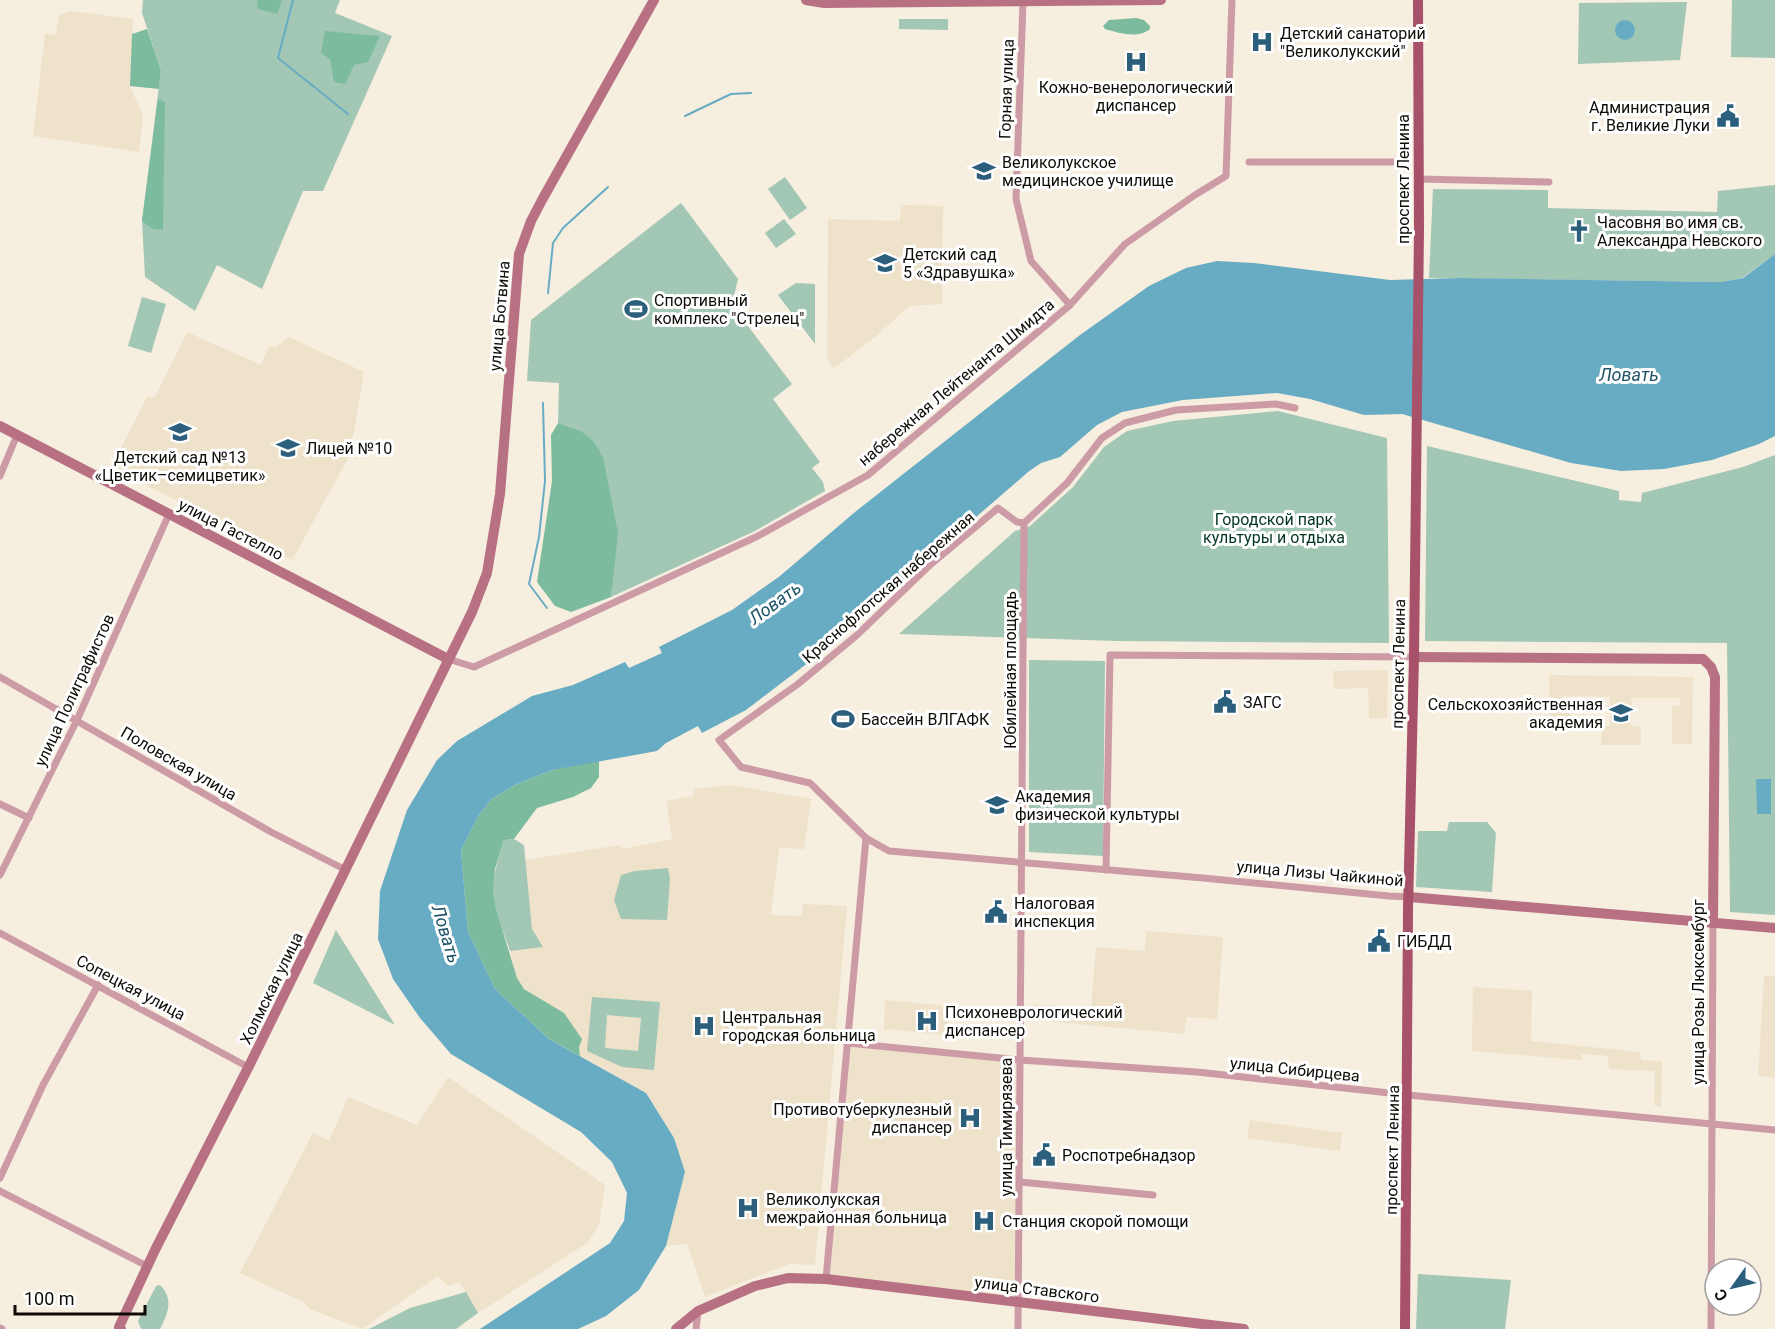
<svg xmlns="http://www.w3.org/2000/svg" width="1775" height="1329" font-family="Roboto,sans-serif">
<rect width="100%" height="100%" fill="#f6eede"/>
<!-- built -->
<g fill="#eee2cb">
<path d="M70,11l63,8 -3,67 13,30 -4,36 -106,-16 12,-102 11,1 3,-20z"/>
<path d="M901,205l42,1 -1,98 -33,2 -35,32 -41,31 -6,-12 1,-138 72,2z"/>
<path d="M187,332l74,33 8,-19 7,1 13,-10 75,35 -14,83 -58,105 -181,-93 36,-70h8z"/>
<path d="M1388,670l-1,48h-18l-1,-30 -34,1 -1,-18z"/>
<path d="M1549,675l144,2 -1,67h-20v-38h8v-8h-48l-1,28 10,1v18h-40l1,-19h8v-29l-48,-1v9h9l-1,16h-20z"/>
<path d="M731,785l80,14 -7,50 -25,-1 -8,67 31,1 1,-12 44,2 -32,359 -26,-1 -84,33 -18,-53 -21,2 19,-74 -39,-79 -66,-37 -1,-9 -15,-34 -35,-21 -9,-8 -5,-11 -5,-22 32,-4 -10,-18 -7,-69 95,-15 2,4 50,-10 -6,-38 27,-5v-7z"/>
<path d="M1146,931l77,6 -6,82 -30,-2 -3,17 -150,-14v-16l57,5 5,-62 49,4z"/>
<path d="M1764,976h11v102l-17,-2z"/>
<path d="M1473,987l59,4 -1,50 109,11 1,8 21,1 -1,46 -7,-2 1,-34 -46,-2 -1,-13 -26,-2 -1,6 -109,-9z"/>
<path d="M885,1000l64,6 -3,29 -62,-6z"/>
<path d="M850,1047l167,15 -2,237 -185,-22z"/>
<path d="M448,1077l157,108 -6,40 -12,18 -109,70 -18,-31 -12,4 -10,-10 -76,53 -52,-20 -7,-7 -63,-29 73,-140 16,8 19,-44 69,28z"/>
<path d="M1250,1120l92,13 -2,18 -93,-13z"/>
</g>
<!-- green -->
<g fill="#a3c7b5" fill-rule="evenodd">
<path d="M143,0h197l-5,13 57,23 -69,155h-20l-41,98 -45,-24 -22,46 -50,-34 -3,-56 19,-151 -19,-57z"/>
<path d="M1732,0h43v58l-44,-1z"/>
<path d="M1687,2l-7,58 -102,4 1,-61z"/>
<path d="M899,19h49v11l-49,-1z"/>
<path d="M785,177l22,31 -17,12 -22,-31z"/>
<path d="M1775,185v69l-33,24 -21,4 -292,-4 4,-89 115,1v18l169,4 1,-21z"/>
<path d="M681,203l57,76 -6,26 60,79 -19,15 47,63 -8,6 11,14 2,9 -70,40 -144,66 2,-28 -32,-138 -23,-8 1,-40 -32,-2 4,-61z"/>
<path d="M784,219l12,15 -20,14 -11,-15z"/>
<path d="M796,283l19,1v60l-37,-49z"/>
<path d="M142,297l24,7 -15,49 -23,-7z"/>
<path d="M1278,411l109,27 2,205 -273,-2 -217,-7 116,-103 15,-5 43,-39 31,-40 23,-16 46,-10z"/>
<path d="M1427,446l192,45v9l22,2 1,-9 101,-26 32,-12v460l-45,-3 -3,-269 -302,-2z"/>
<path d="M1029,660l76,1 -2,195 -74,-4z"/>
<path d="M1449,822h38l9,11 -4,59 -76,-5 2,-56h29z"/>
<path d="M514,839l10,6 8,84 11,18 -33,4c-6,-19 -16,-40 -17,-60 0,-17 6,-34 11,-51z"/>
<path d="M668,868l2,11 -3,41 -46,-1 -7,-19 7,-25 14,-4z"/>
<path d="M336,930l59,95 -82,-42z"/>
<path d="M592,997l68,5 -6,68 -32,-3 -35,-16zM607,1015l34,3 -3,33 -33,-3z"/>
<path d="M1418,1274l93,6 -6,49h-89z"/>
<path d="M160,1285c14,14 8,28 0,44h-19l-3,-8 18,-35z"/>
<path d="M466,1292l12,21 -22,16h-87l41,-21z"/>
</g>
<!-- forest -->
<g fill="#7dbb9e">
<path d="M257,0h25l-5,14 -19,-5z"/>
<path d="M1136,18l8,2 6,6v3c-12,10 -31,4 -45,0l-2,-3 6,-6z"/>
<path d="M147,29l14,41 -2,19 -29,-3 2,-52z"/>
<path d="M325,31l55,5 -12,26 -14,3 -9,19 -11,-2 -4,-23 -9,-6z"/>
<path d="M158,99l7,3 -2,128 -10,-1 -11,-8z"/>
<path d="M558,423l23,8 13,11 9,15 15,76 -7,64 -40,15 -16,-6 -18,-24 15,-101 -1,-46z"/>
<path d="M599,760v17l-8,11 -18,9 -36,11 -23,31 -10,1 -9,29 -2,22 3,18 21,69 7,11 40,24 18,26 -3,8 1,9 -31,-17 -54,-50 -27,-57 -7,-82 18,-35 13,-16 23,-14 37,-15z"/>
</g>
<!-- water -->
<g fill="#68acc4">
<circle cx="1625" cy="30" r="10"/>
<path d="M1775,254v182l-16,8 -47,16 -48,9 -43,2 -50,-8 -169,-49 -38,1 -54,-16 -33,-6 -94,7 -61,12 -25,13 -37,32 -19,6 -13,9 -112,97 -74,68 -96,73 -44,23 -4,-7 -32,17 -9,8 -105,19 -37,15 -23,14 -13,16 -18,35 7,82 27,57 54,50 97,54 28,45 11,34 -19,74 -27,44 -33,26 -28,13h-98l130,-86 14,-22 3,-28 -15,-31 -31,-30 -130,-78 -31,-36 -27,-39 -15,-40 2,-48 27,-81 30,-50 20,-19 75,-45 41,-11 52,-23 4,6 33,-15 -3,-6 73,-37 48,-34 75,-64 225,-177 69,-49 37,-18 31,-7 37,2 136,17 71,-2 260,4 22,-4z"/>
<path d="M1756,779h15v35h-14z"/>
</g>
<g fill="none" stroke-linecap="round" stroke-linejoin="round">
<!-- stream -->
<g stroke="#68acc4" stroke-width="2">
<path d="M293,0l-15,58 70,56"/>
<path d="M685,116l46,-22 20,-1"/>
<path d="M548,293l5,-50 10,-15 45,-41"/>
<path d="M543,403l2,78 -6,56 -10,47 18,24"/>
</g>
<!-- street -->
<g stroke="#cd9ba6" stroke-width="7">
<path d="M1023,2l-7,197 15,62 39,44"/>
<path d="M1249,162h154"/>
<path d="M1419,179l130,3"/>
<path d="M0,476l17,-41"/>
<path d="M1024,523l-7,-1 -19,-14 -68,57 -73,70 -59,49 -79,56 22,27 69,16 56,55 23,13 314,27 186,18 20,1"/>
<path d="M1024,523l43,-40 35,-45 23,-15 51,-13 100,-6 19,4"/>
<path d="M448,659l26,8 282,-130 112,-62 202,-170 55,-61 70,-49 31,-19 6,-176"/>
<path d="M0,677l271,155 75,38"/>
<path d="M0,804l29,14"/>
<path d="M1106,870l4,-215 304,2"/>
<path d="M0,875l77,-155 92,-206"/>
<path d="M0,933l248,134"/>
<path d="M847,1043l173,17 177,12 211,23 367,35"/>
<path d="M0,1178l43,-93 55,-100"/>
<path d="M1020,1182l133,13"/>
<path d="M0,1191l147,75"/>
<path d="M826,1279l40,-441"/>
<path d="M0,1328l2,1"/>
<path d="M696,1329l2,-18"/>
<path d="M1018,1329l6,-806"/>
<path d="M1711,1329l2,-406"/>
</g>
<!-- secondary -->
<g stroke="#b87183" stroke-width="10">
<path d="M806,0l18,3 337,-3"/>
<path d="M0,426l448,233"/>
<path d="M1414,657l289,2 8,8 4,10 -2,246"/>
<path d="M1409,897l366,31"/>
<path d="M121,1329l-2,-2 36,-77 97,-190 220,-448 15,-39 13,-79 19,-240 12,-33 11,-21 112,-200"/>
<path d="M676,1329l22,-18 57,-25 33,-8 38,1 418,50"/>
</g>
<!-- primary -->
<path stroke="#a8516b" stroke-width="10" d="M1405,1329l3,-420 6,-252 5,-429 -1,-228"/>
</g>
<!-- icons -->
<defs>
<g id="hospital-bare" transform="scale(1.8)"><path d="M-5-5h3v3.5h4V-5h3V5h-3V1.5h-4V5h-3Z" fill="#2b5f7c" stroke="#fff" stroke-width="2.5" paint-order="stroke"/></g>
<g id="civic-bare" transform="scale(1.8)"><path d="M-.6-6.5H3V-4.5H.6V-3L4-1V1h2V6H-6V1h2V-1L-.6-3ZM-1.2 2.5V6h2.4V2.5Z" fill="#2b5f7c" stroke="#fff" stroke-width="2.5" paint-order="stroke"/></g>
<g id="university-bare" transform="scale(1.8)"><path d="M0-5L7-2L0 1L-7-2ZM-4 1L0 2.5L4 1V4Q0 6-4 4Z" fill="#2b5f7c" stroke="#fff" stroke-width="2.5" paint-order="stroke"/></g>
<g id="church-bare" transform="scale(1.8)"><path d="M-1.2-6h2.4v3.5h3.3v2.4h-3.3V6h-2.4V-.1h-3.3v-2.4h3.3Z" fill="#2b5f7c" stroke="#fff" stroke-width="2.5" paint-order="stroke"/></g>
<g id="school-bare" transform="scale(1.8)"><path d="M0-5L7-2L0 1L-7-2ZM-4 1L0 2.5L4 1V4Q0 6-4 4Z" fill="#2b5f7c" stroke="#fff" stroke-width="2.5" paint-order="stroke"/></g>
<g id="stadium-bare" transform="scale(1.8)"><path d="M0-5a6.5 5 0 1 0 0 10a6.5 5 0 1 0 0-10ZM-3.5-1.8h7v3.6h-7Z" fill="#2b5f7c" stroke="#fff" stroke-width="2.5" paint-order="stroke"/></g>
</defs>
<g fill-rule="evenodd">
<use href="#hospital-bare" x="1262" y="42"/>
<use href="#hospital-bare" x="1136" y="62"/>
<use href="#civic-bare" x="1728" y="116"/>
<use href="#university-bare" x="984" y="171"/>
<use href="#church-bare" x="1579" y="231"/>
<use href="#school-bare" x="885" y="263"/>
<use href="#stadium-bare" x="636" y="309"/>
<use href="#school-bare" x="180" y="432"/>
<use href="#school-bare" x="288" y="448"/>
<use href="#civic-bare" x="1225" y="702"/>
<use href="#university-bare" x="1621" y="713"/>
<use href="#stadium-bare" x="843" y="719"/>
<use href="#university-bare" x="997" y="805"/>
<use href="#civic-bare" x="996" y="912"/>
<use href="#civic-bare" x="1379" y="941"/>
<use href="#hospital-bare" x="927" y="1021"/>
<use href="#hospital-bare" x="704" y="1026"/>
<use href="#hospital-bare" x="970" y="1118"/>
<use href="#civic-bare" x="1044" y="1155"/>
<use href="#hospital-bare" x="748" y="1208"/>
<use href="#hospital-bare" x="984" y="1221"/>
</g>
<g text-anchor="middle" stroke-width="6" stroke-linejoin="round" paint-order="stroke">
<!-- poi labels -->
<g font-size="16" fill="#0f0c07" stroke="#fff" text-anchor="start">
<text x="1280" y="39">Детский санаторий<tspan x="1280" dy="18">"Великолукский"</tspan></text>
<text x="1136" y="93" text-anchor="middle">Кожно-венерологический<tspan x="1136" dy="18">диспансер</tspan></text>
<text x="1710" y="113" text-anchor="end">Администрация<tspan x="1710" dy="18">г. Великие Луки</tspan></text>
<text x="1002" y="168">Великолукское<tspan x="1002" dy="18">медицинское училище</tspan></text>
<text x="1597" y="228">Часовня во имя св.<tspan x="1597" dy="18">Александра Невского</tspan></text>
<text x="903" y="260">Детский сад<tspan x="903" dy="18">5 «Здравушка»</tspan></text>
<text x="654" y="306">Спортивный<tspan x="654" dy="18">комплекс "Стрелец"</tspan></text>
<text x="306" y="454">Лицей №10</text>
<text x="180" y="463" text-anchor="middle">Детский сад №13<tspan x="180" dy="18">«Цветик–семицветик»</tspan></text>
<text x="1243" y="708">ЗАГС</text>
<text x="1603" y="710" text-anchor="end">Сельскохозяйственная<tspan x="1603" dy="18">академия</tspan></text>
<text x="861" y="725">Бассейн ВЛГАФК</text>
<text x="1015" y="802">Aкадемия<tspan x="1015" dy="18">физической культуры</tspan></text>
<text x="1014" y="909">Налоговая<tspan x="1014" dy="18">инспекция</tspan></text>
<text x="1397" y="947">ГИБДД</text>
<text x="945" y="1018">Психоневрологический<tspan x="945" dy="18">диспансер</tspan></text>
<text x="722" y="1023">Центральная<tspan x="722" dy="18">городская больница</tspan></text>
<text x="952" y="1115" text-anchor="end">Противотуберкулезный<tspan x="952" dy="18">диспансер</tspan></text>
<text x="1062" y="1161">Роспотребнадзор</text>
<text x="766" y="1205">Великолукская<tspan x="766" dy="18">межрайонная больница</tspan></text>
<text x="1002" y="1227">Станция скорой помощи</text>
</g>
<!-- street labels -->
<g font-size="16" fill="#0f0c07" stroke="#fff">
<text transform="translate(1006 89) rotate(-88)" y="6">Горная улица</text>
<text transform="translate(1403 179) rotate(-90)" y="6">проспект Ленина</text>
<text transform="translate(499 316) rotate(-85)" y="6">улица Ботвина</text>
<text transform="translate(956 382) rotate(-40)" y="6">набережная Лейтенанта Шмидта</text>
<text transform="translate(231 529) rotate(27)" y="6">улица Гастелло</text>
<text transform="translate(888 587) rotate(-41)" y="6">Краснофлотская набережная</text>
<text transform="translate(1398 664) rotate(-89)" y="6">проспект Ленина</text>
<text transform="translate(1010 670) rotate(-90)" y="6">Юбилейная площадь</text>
<text transform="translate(74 690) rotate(-65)" y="6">улица Полиграфистов</text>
<text transform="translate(179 763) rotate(30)" y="6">Половская улица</text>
<text transform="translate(1320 873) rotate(5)" y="6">улица Лизы Чайкиной</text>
<text transform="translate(131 987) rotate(28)" y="6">Сопецкая улица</text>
<text transform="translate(271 988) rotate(-64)" y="6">Холмская улица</text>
<text transform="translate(1698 992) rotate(-90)" y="6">улица Розы Люксембург</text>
<text transform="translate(1295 1069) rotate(6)" y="6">улица Сибирцева</text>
<text transform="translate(1006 1127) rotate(-90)" y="6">улица Тимирязева</text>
<text transform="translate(1392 1150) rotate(-89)" y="6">проспект Ленина</text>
<text transform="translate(1037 1289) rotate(7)" y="6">улица Ставского</text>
</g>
<!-- park labels -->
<g font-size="16" fill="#003421" stroke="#fff">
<text x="1274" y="525">Городской парк<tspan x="1274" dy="18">культуры и отдыха</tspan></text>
</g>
<!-- water labels -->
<g font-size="18" font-style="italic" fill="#1d5467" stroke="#fff">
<text x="1629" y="381">Ловать</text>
<text transform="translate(775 603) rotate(-36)" y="6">Ловать</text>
<text transform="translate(446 934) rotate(73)" y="6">Ловать</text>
</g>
</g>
<!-- north arrow -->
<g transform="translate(1733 1287) rotate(236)"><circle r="28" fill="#ffffff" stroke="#9f9e9c" stroke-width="1.5"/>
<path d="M0-4.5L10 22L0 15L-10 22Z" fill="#2b5f7c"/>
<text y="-9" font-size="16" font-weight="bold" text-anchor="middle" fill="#0f0c07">С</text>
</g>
<!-- scale -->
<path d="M15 1305v9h130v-9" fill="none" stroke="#0f0c07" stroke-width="3"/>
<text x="24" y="1305" font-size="18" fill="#0f0c07" stroke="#ffffff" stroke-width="4.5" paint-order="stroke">100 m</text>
</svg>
